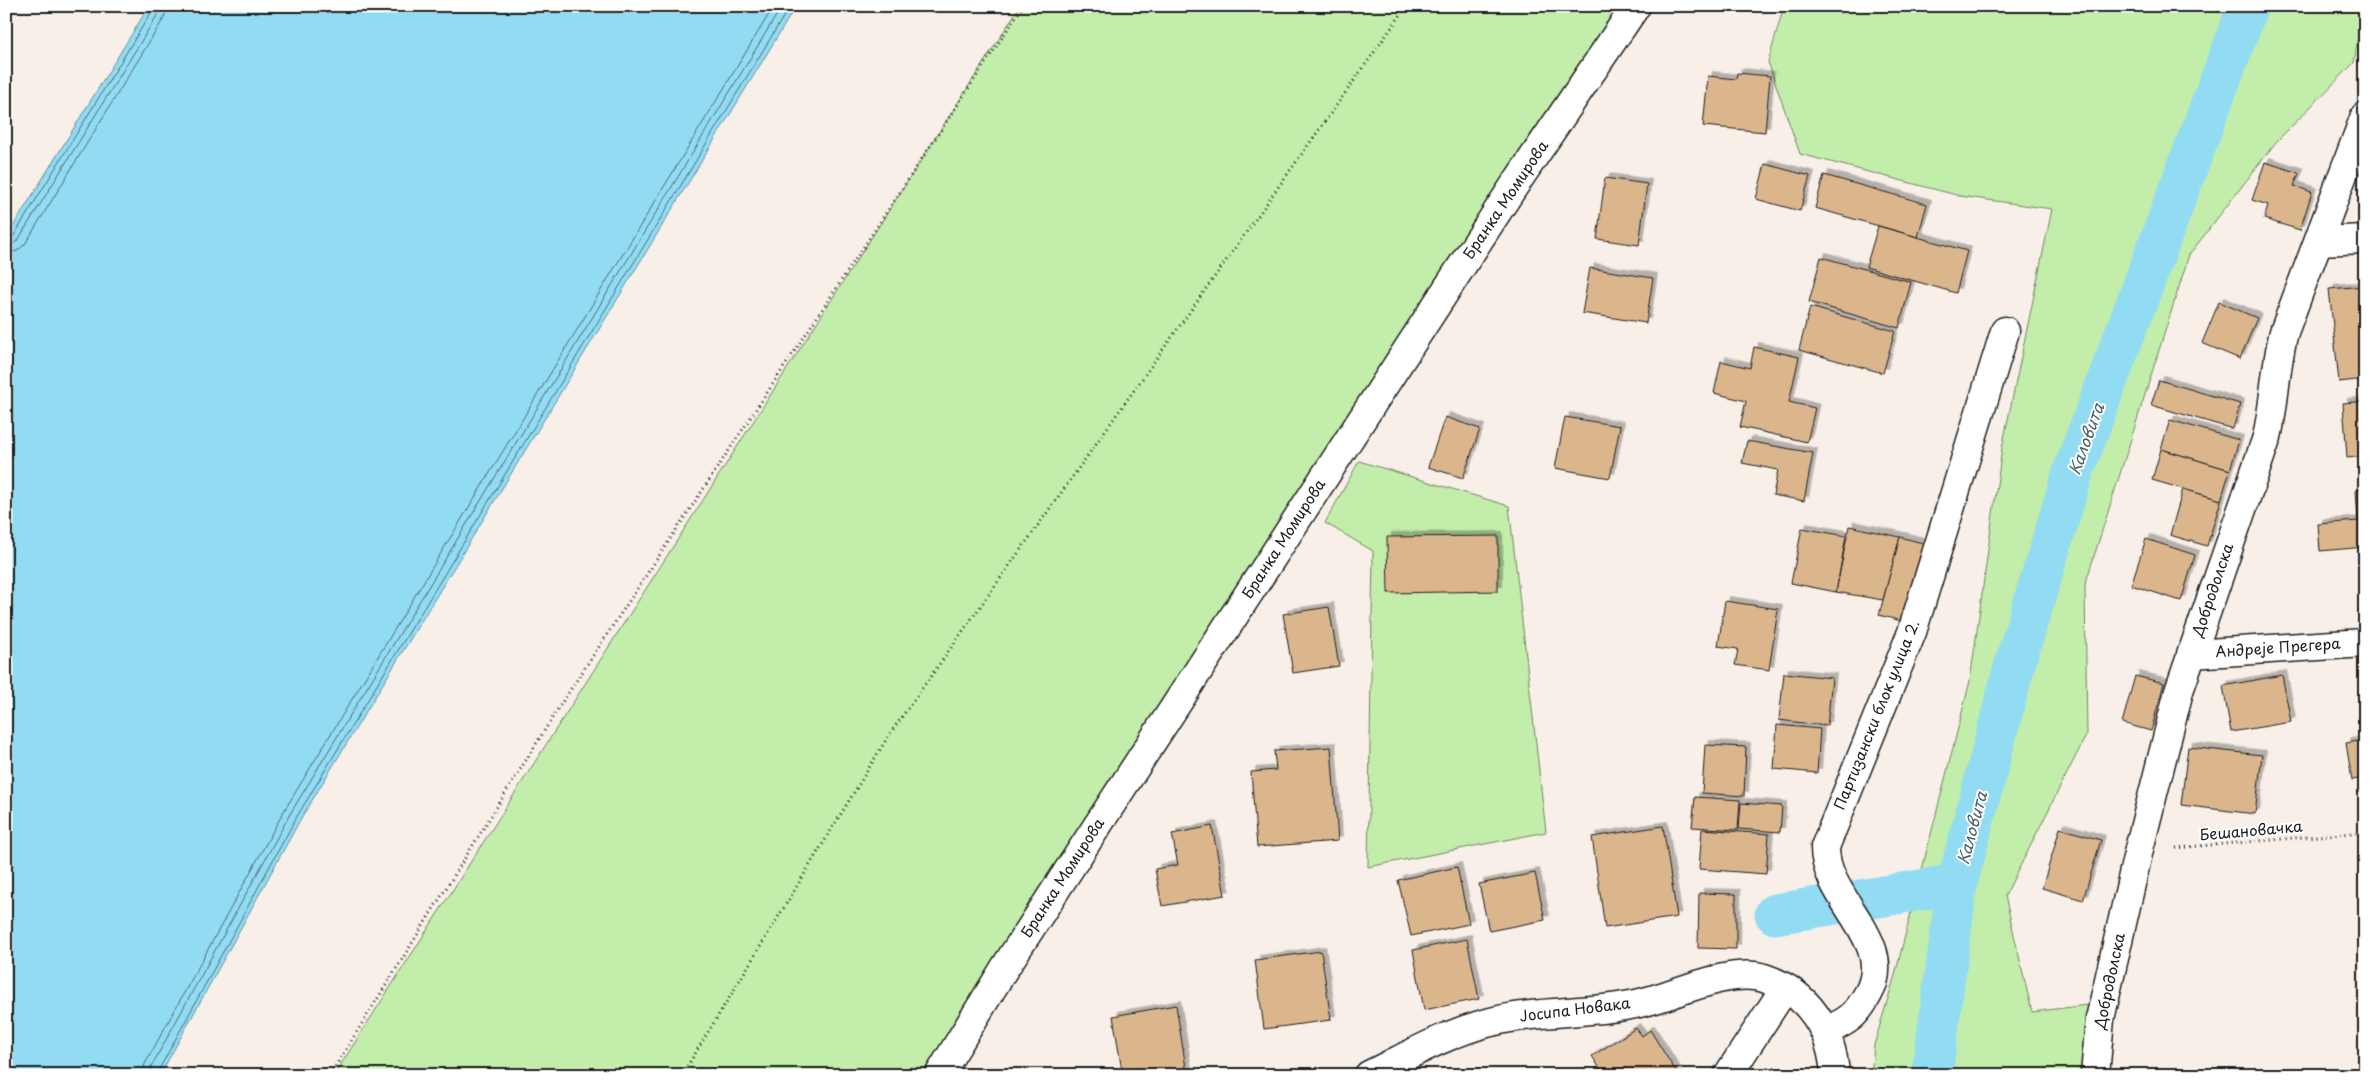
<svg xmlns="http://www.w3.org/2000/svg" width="2371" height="1081" font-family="'Playpen Sans',sans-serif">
<defs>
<filter id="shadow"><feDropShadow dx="4.5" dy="-4.5" stdDeviation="0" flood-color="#0004"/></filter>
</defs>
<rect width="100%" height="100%" fill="#f8f0e8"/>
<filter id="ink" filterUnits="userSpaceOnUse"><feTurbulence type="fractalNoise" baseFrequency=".02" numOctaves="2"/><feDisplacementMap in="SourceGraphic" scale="10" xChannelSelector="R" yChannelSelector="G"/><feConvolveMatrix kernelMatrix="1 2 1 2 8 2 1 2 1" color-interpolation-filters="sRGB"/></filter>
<g filter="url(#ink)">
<!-- green -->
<g fill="#c3edaa" stroke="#708463">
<path d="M1020,6h610l-687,1069h-609z"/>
<path d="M1784,6h579l-9,57 -78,79 -87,113 -104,330 2,149 -82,162 27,116 63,-8 -10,71h-214l3,-30 21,-70 75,-294 32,-233 50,-239 -92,-13 -160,-42 -32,-92z"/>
<path d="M1359,461l150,45 37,326 -178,35 5,-316 -48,-28z"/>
</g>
<!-- water -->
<path fill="#92dcf3" stroke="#638f9d" d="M149,6h647l-496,814 -140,255h-154v-837z"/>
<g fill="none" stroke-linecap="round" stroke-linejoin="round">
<!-- shore -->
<g stroke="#4b6972" stroke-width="1">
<path d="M6,239l7,-2 139,-226 1,-5"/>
<path d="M6,246l7,-2 5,-4 140,-226 1,-8"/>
<path d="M6,253l11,-2 8,-7 139,-226 3,-12"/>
<path d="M142,1075l3,-11 139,-253 490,-805"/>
<path d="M150,1075l1,-8 139,-253 492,-808"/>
<path d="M156,1075l140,-257 494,-812"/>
</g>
<!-- canal -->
<g stroke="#92dcf3" stroke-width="41">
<path d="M1775,914l182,-30"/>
<path d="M1932,1075l25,-191 59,-224 58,-191 174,-463"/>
</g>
</g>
<!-- building -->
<g fill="#dbb68d" stroke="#1c1c1c" filter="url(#shadow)">
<path d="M1737,73l33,3 -5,56 -62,-6 5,-50 28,3z"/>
<path d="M2265,162l34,11 -5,13 18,6 -12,38 -36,-11 4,-14 -16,-5z"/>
<path d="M1765,164l45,12 -10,35 -44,-12z"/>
<path d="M1824,175l103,29 -9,33 -103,-29z"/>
<path d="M1605,178l42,6 -8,61 -42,-6z"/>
<path d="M1878,226l89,25 -11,42 -90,-26z"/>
<path d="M1821,257l90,25 -12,46 -90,-26z"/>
<path d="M1590,268l63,10 -7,45 -64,-10z"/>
<path d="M2365,286v93l-26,3 -10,-93z"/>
<path d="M2219,302l38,16 -17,41 -38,-16z"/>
<path d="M1810,307l85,24 -12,42 -84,-23z"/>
<path d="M1754,347l45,10 -10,45 26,6 -8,34 -67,-15 6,-26 -32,-8 7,-32 29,7z"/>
<path d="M2159,380l81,24 -7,25 -82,-24z"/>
<path d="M2365,401v55l-18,2 -4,-55z"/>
<path d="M1445,417l35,12 -17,49 -35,-11z"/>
<path d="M1565,417l55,9 -10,52 -55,-10z"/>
<path d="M2170,420l69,20 -9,30 -69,-21z"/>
<path d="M1747,441l66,12 -9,48 -31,-6 5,-25 -36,-7z"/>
<path d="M2161,449l69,21 -9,30 -69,-20z"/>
<path d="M2183,489l38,11 -14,46 -37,-11z"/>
<path d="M2365,489v58l-45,4 -2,-27 40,-3 -2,-31z"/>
<path d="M1849,526l51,11 -17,63 -47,-8z"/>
<path d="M1802,528l44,8 -10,56 -45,-9z"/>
<path d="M1498,536v55l-110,2 -1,-56z"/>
<path d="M1900,537l30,8 -21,78 -30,-8z"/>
<path d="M2146,539l49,16 -14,46 -50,-16z"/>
<path d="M1725,601l53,8 -9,61 -34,-5 3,-16 -20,-3z"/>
<path d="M1329,607l10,59 -46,7 -10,-59z"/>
<path d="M1784,673l48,5 -5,48 -48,-6z"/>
<path d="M2282,675l9,47 -60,10 -8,-46z"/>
<path d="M2135,676l29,7 -13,48 -29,-8z"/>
<path d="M1777,725l43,4 -3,44 -43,-4z"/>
<path d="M2365,740v38l-13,2 -6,-37z"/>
<path d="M1705,745l41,2 -2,49 -42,-3z"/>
<path d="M1331,747l7,94 -81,6 -6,-75 25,-2 -2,-19z"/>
<path d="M2188,747l74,8 -7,59 -74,-9z"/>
<path d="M1695,797l45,3 -2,30 -46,-3z"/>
<path d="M1741,803l41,3 -2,26 -41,-3z"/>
<path d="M1212,826l13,69 -63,11 -7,-37 23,-4 -6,-31z"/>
<path d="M1663,826l14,91 -72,11 -13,-91z"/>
<path d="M2060,828l41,12 -18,60 -41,-12z"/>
<path d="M1702,829l67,5 -3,40 -67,-5z"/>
<path d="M1457,867l12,57 -58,12 -13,-56z"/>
<path d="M1535,873l10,47 -56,11 -10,-47z"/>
<path d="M1699,893l37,1v55l-38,-1z"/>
<path d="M1467,939l12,60 -55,11 -11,-60z"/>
<path d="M1321,951l10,69 -67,9 -9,-69z"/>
<path d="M1176,1005l11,69 -46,1 -1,-7 -18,3 -9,-55z"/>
<path d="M1636,1028l6,8 8,-6 28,45h-74l-12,-19z"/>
</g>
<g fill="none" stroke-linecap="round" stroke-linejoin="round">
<!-- street casing -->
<g stroke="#1c1c1c" stroke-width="31">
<g id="street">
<path d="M2319,241l46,-2"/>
<path d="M2191,654l174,-11"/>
<path d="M1826,1031c22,-10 30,-15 42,-37 30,-53 -44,-94 -43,-147l87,-215 93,-301"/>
<path d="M939,1075l65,-106 508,-780 124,-183"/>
<path d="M1369,1075c39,-19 76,-41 118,-52 51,-14 105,-8 157,-21 34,-8 87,-35 120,-24 45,15 68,52 71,97"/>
<path d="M1728,1075l57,-87"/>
<path d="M2095,1075l5,-56 39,-170 40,-158 88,-254c8,-35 8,-71 17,-105l81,-216"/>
</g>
</g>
<!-- path -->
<g stroke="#1c1c1c" stroke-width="3" stroke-dasharray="1 4" stroke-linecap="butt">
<path d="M2176,848l189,-16"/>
<path d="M330,1075l229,-368 464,-701"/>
<path d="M682,1075l207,-340 518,-729"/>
</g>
<!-- street -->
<use href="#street" stroke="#fff" stroke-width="28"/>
</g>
</g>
<g text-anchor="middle" stroke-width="4" stroke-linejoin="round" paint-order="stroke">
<!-- street labels -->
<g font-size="15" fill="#1c1c1c" stroke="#fff">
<text transform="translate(1506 200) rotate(-56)" y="5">Бранка Момирова</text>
<text transform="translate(1284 539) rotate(-57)" y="5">Бранка Момирова</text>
<text transform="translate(2213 590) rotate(-71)" y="5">Добродолска</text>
<text transform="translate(2278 648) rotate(-4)" y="5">Андреје Прегера</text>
<text transform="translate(1877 715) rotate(-68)" y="5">Партизански блок улица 2.</text>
<text transform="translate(2251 831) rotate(-5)" y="5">Бешановачка</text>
<text transform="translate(1063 878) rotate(-57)" y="5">Бранка Момирова</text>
<text transform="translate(2110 981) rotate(-78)" y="5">Добродолска</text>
<text transform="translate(1575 1010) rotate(-7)" y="5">Јосипа Новака</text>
</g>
<!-- water labels -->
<g font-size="16" font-style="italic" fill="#455f67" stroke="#fff">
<text transform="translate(2086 439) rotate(-70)" y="6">Каловита</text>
<text transform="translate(1972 828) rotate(-75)" y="6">Каловита</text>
</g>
</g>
<!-- margin -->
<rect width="2371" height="1081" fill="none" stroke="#fff" stroke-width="25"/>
<rect x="12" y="12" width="2346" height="1056" fill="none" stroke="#1c1c1c" stroke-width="2" filter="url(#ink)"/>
</svg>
